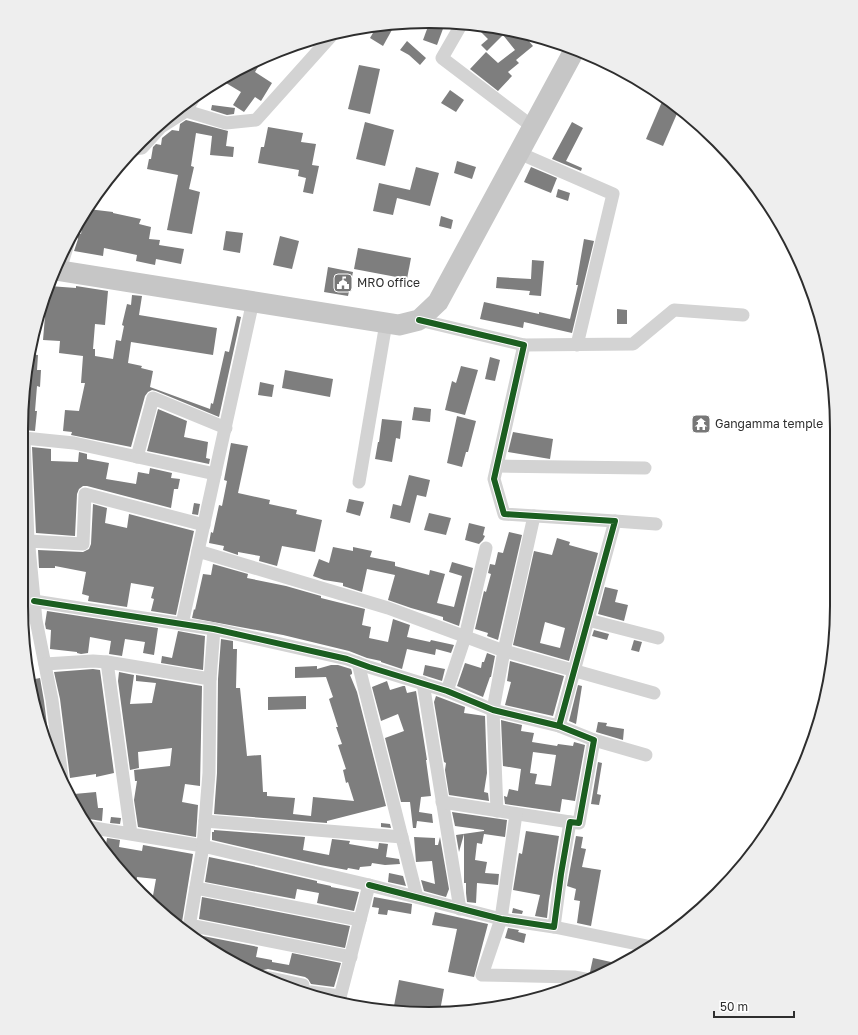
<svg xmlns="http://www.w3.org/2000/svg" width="858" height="1035" font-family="'Golos Text',sans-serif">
<rect width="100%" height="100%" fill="#fff"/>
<!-- building -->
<g fill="#7e7e7e" fill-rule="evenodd">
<path d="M430,21l14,5 -7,19 -14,-5z"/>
<path d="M389,25l4,3 -10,18 -13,-8 7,-12z"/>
<path d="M475,26l33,3 14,4 11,13 -17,14 3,3 -11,9 4,4 -14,15 -28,-22 16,-17 12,11 17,-13 -12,-15 -16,16 -6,-6 7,-6z"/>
<path d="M407,41l19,17 -6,7 -11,-10 -9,-5z"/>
<path d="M264,57l-9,15 17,11 -11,18 -6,-4 -11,15 -11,-7 8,-13 -20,-12z"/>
<path d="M359,65l21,4 -10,45 -22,-5z"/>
<path d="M450,90l14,10 -8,12 -15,-9z"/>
<path d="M664,97l15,12 -16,37 -17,-7z"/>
<path d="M212,105l23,3 -1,6 -7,1 -16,-5z"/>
<path d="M186,120l42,11 -2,15 8,1 -1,10 -23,-2 2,-19 -16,-3 -5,33 3,1 -5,22 11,3 -8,42 -25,-4 11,-55 -31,-6 2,-10h2l2,-12 3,-3 5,1 1,-7 10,-8 7,1 1,-7z"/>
<path d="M365,122l29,8 -9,36 -29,-7z"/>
<path d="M572,122l11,6 -17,33 16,7 -1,3 -29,-12z"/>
<path d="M268,127l35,6 -2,9 15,2 -4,21 7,1 -6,28 -10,-2 3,-14 -8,-2 1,-6 -41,-7 3,-16h3z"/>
<path d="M457,161l19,6 -4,12 -18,-6z"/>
<path d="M416,167l23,6 -9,33 -33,-8 -4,17 -20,-4 6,-28 31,7z"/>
<path d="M531,167l26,11 -6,15 -27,-11z"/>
<path d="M558,189l12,4 -2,8 -12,-4z"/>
<path d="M88,209l25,3v1l28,6 -2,5 12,3 -2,12 11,1 -1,5 25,4 -3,15 -25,-5 -1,6 -19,-4 1,-6 -33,-7 -1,8 -29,-5 4,-12 -1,-6 4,1 3,-19z"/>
<path d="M441,216l12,4 -2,9 -12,-3z"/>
<path d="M226,231l17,2 -3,20 -17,-3z"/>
<path d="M280,236l19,5 -7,28 -19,-4z"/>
<path d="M584,239l10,2 -22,92 -48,-11 -1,6 -43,-9 4,-17 55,12v-2l31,7 8,-34h-2z"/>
<path d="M358,248l53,10 -4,21 -53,-10z"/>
<path d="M532,260l12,1 -3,35 -12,-1 1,-4 -34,-3 1,-11 34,2z"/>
<path d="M328,267l25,5 -5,24 -24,-4z"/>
<path d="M49,286l27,2v-2l32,5 -3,34 -10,-1 -2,25h2v7l18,3 3,-19 5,1 3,-15 -2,-1 5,-21 4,1 1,-10 10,1 -3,19 78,13 -4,27 -82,-13 -3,21 14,3 -1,2 12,3 -3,16 60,22 1,-6 2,1 12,-53 4,1 8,-36 4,1 -22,100 -63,-26 -4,-1 -4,2 -3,4 -14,51 -60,-12 1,-3 -9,-1 2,-21 14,1 6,-28h-4l2,-27 -24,-3 1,-12 -17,-1 2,-24 -7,-1z"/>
<path d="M617,309l10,1v14h-10z"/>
<path d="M29,354l9,1 -1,15h4l-1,17 -3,-1 -2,25h2l-2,20 -11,-1v-54z"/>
<path d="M490,357l10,3 -5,21 -10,-2z"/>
<path d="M461,366l17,4 -13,45 -20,-5 7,-29 4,2z"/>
<path d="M285,370l48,9 -3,18 -48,-9z"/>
<path d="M260,382l14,3 -2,12 -14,-2z"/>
<path d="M414,407l17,2 -1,13 -18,-2z"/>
<path d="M158,409l29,12 -3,16 24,5 -2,16 4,1 -1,5 -62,-13z"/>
<path d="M457,416l19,5 -8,31h-2l-4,15 -15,-4z"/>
<path d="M382,419l20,2 -2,18 -4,-1 -4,24 -17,-3 3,-17h1z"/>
<path d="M513,432l40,7 -3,20 -42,-7z"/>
<path d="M231,443l17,3 -10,47 32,7 -1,4 28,6 -1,4 26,6 -7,32 -33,-6 -5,20 -18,-5 1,-5 -22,-4v3l-15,-5 1,-4 -15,-3 2,-11 2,1 6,-28 3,1 5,-25 -3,-1z"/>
<path d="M32,447l19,2v12l27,1 1,-10 8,2v5l22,4 -3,16 30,5 2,-12 11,2 1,-6 22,5 -1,5 9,1 -2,10h-4l-3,19 -84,-22h-4l-4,3 -2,5 -2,42 -39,-3z"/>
<path d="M409,475l21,5 -4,17 -9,-2 -7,28 -20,-5 3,-14 8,2z"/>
<path d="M349,499l15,3 -4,14 -14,-4z"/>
<path d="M194,503l6,1 -2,11 -6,-1z"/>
<path d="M93,504l14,4 -2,15 22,5 2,-14 65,17 -18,84 -25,-4 3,-12 -3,-1 3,-11 -23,-4 -4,24 -39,-6 1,-5 -7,-2 4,-22 -31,-6v2h-16l-1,-18 45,2 6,-3 2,-5z"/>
<path d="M429,513l22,5 -5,17 -22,-5z"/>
<path d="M469,523l16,4 -2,8 2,1 -2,4 -4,4 -14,-4z"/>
<path d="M509,532l13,3 -24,105 -11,-4 1,-3 -13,-4 9,-38 2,1 5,-18 -3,-1 2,-9 5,1 3,-13 5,1z"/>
<path d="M557,538l13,4 -1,3 29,8 -29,108 -56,-16 21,-94 18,4zM545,622l20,6 -5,20 -20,-5z"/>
<path d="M333,547l20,4v-4l19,4 -2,6 25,5v4l34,9 1,-5 15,4 -8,29 17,4 8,-31 -13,-4 3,-10 21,6 -14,58 -16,-6v-3l-32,-9 -23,-8 7,-25 -28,-6 -5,23 -19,-6v-3l-19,-3 -11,-4 6,-17 10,4z"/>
<path d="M213,564l35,10 -1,4 39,8 35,10v2l44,11 -3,16 9,2 -2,11 19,4 5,-23 17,6 -3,12 23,5 1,-2 23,5 -3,8 -15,-4 -1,6 -28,-6 -5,20 -21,-7v-1l-14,-3 -18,-7 -66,-16 -91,-17 2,-9 1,1 8,-36 8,1z"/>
<path d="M605,587l13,3 -3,12 13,3 -4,16 -26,-7z"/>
<path d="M47,611l111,17 -4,27 -11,-2 2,-11 -20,-3 -3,17 -13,-2 2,-13 -21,-4 -2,16 -7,1 -4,-1v-1l-27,-3 1,-19 -5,-1 -1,-5z"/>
<path d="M594,630l15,4 -2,6 -15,-4z"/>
<path d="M178,631l27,5 -2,34 -42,-7 1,-7 10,2z"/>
<path d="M221,639l12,2v8h4l-1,39h4l7,68 14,-1 2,37h4v4l28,2 -2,16 18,2 2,-19 41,4 -6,-19 -2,1 -3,-13 3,-1 -8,-24 4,-1 -6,-17h2l-9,-28 4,-2 -7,-20 -31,1v-11l22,-1v3l14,-4h7l13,4 1,3v2l-2,1 7,17 29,114 -59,15v2l-113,-9 3,-41 1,-94z"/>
<path d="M634,640l8,2 -3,10 -8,-2z"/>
<path d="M487,653l8,3 -4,21h-1l-7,20 -26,-11 8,-23 16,5 1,-6h2z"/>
<path d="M510,661l54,15 -11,40 -48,-11 6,-23 -4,-1z"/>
<path d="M425,665l20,4 -3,12 -19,-6z"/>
<path d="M93,669l7,1 14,103 -18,4v-3l-26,4 -10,-79 -6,-27z"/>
<path d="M119,672l15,3 -4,29 22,-1 4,-20 -20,-2v-6l66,11 -2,100 -15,-2 -3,18 16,3 -2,32 -58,-10 -4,-27 3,-19h-2l-1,-11 36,-4 2,-18 -34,4 1,16 -9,2 -12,-89z"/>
<path d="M40,678l4,23 6,47 -15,-37 -4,-29h4v-3z"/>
<path d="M387,681l3,9 13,-4h2l2,7 9,-2 11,69h-1l5,36 -10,1 -2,15 13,2 1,9 -16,-2 -1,7h-3l-3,-26h-9l-16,-64 19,-7 -6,-17 -17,7 -9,-34z"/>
<path d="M578,685l4,1 -6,38 -7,-3z"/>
<path d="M306,696v13l-38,1v-13z"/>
<path d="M436,696l29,11 -1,6 21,3 2,57 -3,19 4,1 1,8 -40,-6 -4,-25 1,-7 -2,-1 -10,-60z"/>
<path d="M501,720l21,5 -1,6 13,2 -2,9 25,4 1,-2 15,2 1,-4 11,3 -10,56 -13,-2 -2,13 -55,-8 -1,-8 3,1 2,-8 9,2 3,-22 -18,-3zM533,752l23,3 -5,31 -16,-2 2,-10 -7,-1z"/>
<path d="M598,722l9,1 -1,3 18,3 -1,11 -27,-8z"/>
<path d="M598,762l4,1 -5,31 4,1 -2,10 -8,-1z"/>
<path d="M96,792l2,16h5l-1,13 -13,-2 -6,2 -8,-13 -1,-14z"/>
<path d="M452,812l55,8 -2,17 -21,-3 -2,10 -5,-1 -2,17 12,2 -2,11 14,1 -1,11 -21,-2 -1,20 -9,-1 -1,-9v-10h-2v-49l-5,18 -3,-17 28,-4v-1l-29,-4z"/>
<path d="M111,817l10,1 -1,6 -10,-1z"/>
<path d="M381,823l9,1 1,4 -10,-1z"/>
<path d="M214,830l91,7 -2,13 26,5 3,-16 18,2 -1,3 29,5 1,-6 9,1 -2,13 13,2 1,5 -15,1 -13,-2 -1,3 -11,1 -1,3 -11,-2 -1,2 -27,-5 -108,-25v-8h2z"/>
<path d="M526,831l33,5 -10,64 -2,18 -12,-2 5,-21 -27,-5 6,-37 3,1z"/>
<path d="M576,836l7,1 -2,11 5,1 -4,18 19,3 -10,56 -14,-3 3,-22 -6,-1 2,-11 -9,-3z"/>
<path d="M414,837l21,1v7h3l2,-8 9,52 -3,8 -22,-6 -3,-11 14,4 -3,-23 -16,1z"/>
<path d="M107,838l13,2 -1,7 23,4 1,-6 50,9 -11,68 -2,4 -28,-25 4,-22 -19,-2 -1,10 -14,-12 -17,-24z"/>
<path d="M209,857l39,8 69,16v2l14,3v1l28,5 -5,19 -37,-8 2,-10 -22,-4 -2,10 -90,-17z"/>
<path d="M389,873l14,3 3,10 -18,-4z"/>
<path d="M202,897l148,29 -5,22 -146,-29z"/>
<path d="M374,897l38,7 -1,10 -23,-4 -1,5 -9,-1 1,-6 -7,-1z"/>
<path d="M513,908l10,3 -1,3 -10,-1z"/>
<path d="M435,912l53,12 -14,53 -26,-5 9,-43 -25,-4z"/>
<path d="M508,928l11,2 -1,2 8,2 -2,9 -19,-5z"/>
<path d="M198,935l60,12 -2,10 16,3v2l17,3 3,-12 49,10 -7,24 -23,-3 -3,-5 -3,-2 -37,-8 -5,1 -4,3 -56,-28 -6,-5z"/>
<path d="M593,958l18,4 -2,8 -12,7 -2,-3 -5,-2z"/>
<path d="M399,980l45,9 -4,22 -38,2 -9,-2z"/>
</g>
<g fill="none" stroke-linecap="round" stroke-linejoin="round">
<!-- minor -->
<g stroke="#d3d3d3" stroke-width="13">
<path d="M461,25l-19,33 91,69"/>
<path d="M195,96l-9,15 40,12 30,-3 78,-87"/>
<path d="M133,149l9,-1 19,-21 25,-16"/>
<path d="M519,153l94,41 -36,151"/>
<path d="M60,270l10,-33"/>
<path d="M419,320l105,25 -30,134 10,35 111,7 -56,205"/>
<path d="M524,345l109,-1 41,-34 69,5"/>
<path d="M24,438l50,5 141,31"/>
<path d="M24,438l4,103"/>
<path d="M137,457l16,-59 73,30"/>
<path d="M497,466l148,2"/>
<path d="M359,482l27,-159"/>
<path d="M615,521l41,3"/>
<path d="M22,546l7,1 7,73 16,80 10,78"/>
<path d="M29,547l-1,-6 55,3 2,-50 119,31"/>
<path d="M198,551l55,-250"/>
<path d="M34,601l180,28 133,30 22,8 78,24 46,19 66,16 35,14 -15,83 -9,-1 -9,52 -7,53 -53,-8 -132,-34"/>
<path d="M588,620l70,18"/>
<path d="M182,624l16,-73 190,57 116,43 150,42"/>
<path d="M358,663l59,234"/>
<path d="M45,664l48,-3 14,1"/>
<path d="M210,679l4,-50"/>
<path d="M423,683l37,226"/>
<path d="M447,691l18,-54 21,-89"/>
<path d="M594,740l52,15"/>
<path d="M442,802l128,20"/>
<path d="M497,811l-4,-101 11,-59 30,-135"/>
<path d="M516,814l-15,105 -19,56 92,2 16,3"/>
<path d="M205,821l197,16"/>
<path d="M88,827l115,19 6,-73 1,-94 -103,-17 24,172"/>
<path d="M196,888l164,32"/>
<path d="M189,925l162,32"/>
<path d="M554,927l98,20"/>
<path d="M188,933l15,-87 166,39 -30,116"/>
<path d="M266,977l37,8v6l37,5"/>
</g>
<!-- primary -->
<path stroke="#c6c6c6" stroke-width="21" d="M55,270l344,55 20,-5 19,-18 137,-253"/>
<!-- cycleway casing -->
<g stroke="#fff" stroke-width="8">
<g id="cycleway">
<path d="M419,320l105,25 -30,134 10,35 111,7 -56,205"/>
<path d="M34,601l180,28 133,30 22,8 78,24 46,19 66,16 35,14 -15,83 -9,-1 -9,52 -7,53 -53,-8 -132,-34"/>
</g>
</g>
<!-- cycleway -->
<use href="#cycleway" stroke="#1b5e20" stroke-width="6"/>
</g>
<!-- icons -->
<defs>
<g id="civic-square" transform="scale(1)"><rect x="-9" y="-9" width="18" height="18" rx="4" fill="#777" stroke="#fff"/><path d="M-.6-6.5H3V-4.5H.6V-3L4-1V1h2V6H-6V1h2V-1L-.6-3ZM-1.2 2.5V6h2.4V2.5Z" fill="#fff"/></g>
<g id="temple-square" transform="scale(1)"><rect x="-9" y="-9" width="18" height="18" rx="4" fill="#777" stroke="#fff"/><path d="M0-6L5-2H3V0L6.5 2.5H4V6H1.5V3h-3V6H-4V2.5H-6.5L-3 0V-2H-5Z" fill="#fff"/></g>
</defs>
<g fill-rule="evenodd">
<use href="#civic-square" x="343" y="283"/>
<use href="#temple-square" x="701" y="424"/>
</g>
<g text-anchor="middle" stroke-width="4" stroke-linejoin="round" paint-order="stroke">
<!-- poi labels -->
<g font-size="12" fill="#2e2e2e" stroke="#fff" text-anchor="start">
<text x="357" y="287">MRO office</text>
<text x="715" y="428">Gangamma temple</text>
</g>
</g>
<!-- crop -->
<path d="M0 0H858V1035H0ZM429 28H429A401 401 0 0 1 830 429V606A401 401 0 0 1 429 1007H429A401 401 0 0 1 28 606V429A401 401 0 0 1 429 28Z" fill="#eee" fill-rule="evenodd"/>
<path fill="none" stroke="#2e2e2e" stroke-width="2" d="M429 28H429A401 401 0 0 1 830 429V606A401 401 0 0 1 429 1007H429A401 401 0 0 1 28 606V429A401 401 0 0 1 429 28Z"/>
<!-- scale -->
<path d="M714 1011v6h80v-6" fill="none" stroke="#2e2e2e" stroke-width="2"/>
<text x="720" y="1011" font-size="12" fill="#2e2e2e" stroke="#ffffff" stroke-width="3" paint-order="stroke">50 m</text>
</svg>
